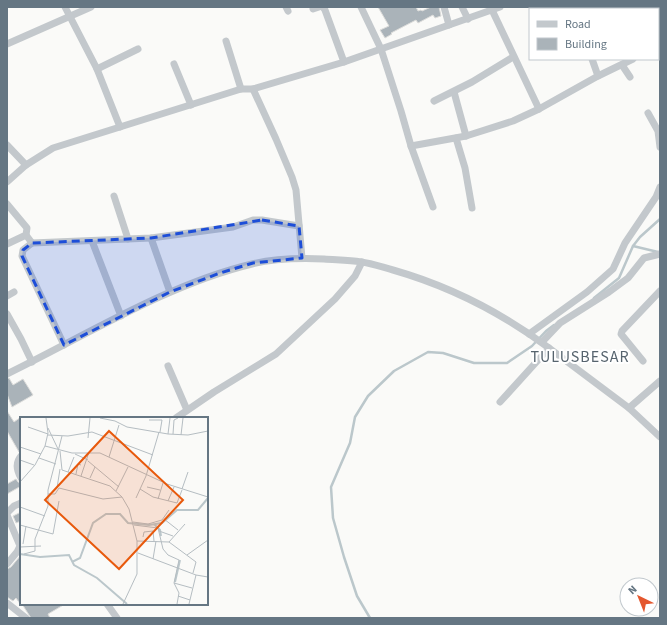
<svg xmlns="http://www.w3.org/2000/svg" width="667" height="625" font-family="'Source Sans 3',sans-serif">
<rect width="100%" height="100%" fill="#fafaf8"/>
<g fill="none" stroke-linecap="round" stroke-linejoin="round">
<!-- stream -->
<g stroke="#bbc7cb" stroke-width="2.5">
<path d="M633,246l25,6"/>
<path d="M594,298l25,-20 14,-32 7,-9 20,-18"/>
<path d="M370,618l-13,-22 -13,-39 -11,-39 -2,-31 19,-44 5,-26 13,-21 26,-25 34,-19 15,1 31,10h33l25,-17 14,-15 8,-6"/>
</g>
</g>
<!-- building -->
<g fill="#aab3b9" stroke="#dcdcda">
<path d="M378,7h38l2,4 3,-1 1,1 9,-4h8l2,9 -6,2 -2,-3 -15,8 -2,-3 -25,13 1,1 -7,4 -5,-8 9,-4z"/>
<path d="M9,378l4,7 10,-6 10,16 -21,12 -5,-13v-15z"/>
<path d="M7,411l7,11 7,-5v34l-2,1 -12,-21z"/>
<path d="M16,479l2,3 3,1v3l-14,8v-10z"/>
<path d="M21,512v9l-5,2 -3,-7z"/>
<path d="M21,555v50l-5,-7 -3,3 -6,-4v-28l4,-2z"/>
<path d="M22,604h43l-17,10 2,4h-19z"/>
</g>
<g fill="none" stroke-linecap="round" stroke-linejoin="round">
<!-- street -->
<g stroke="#c3c8cc" stroke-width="7">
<path d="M65,7l32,62 23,58"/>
<path d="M286,7l2,4"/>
<path d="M323,7l2,3 19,52"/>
<path d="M361,7l20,42 20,62 10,35 22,61"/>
<path d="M444,7l5,18"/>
<path d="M462,7l6,12"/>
<path d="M573,7l1,2"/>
<path d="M644,7l1,2"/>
<path d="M313,9l6,-2"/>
<path d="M492,10l47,99"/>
<path d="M658,35l1,3 -1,4"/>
<path d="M226,41l15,48"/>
<path d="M7,44l84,-37"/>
<path d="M592,59l6,17"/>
<path d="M174,64l17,41"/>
<path d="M622,65l8,12"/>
<path d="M97,69l41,-20"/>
<path d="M253,89l23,50 16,38 4,13 6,68"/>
<path d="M454,92l12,44"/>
<path d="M434,101l38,-19 41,-25"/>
<path d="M648,113l10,18 2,16"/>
<path d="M456,138l9,30 7,40"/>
<path d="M7,145l19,20"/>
<path d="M411,146l55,-10 47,-15 26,-12 59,-33 35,-17"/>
<path d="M7,182l19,-17 27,-17 188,-59h12l91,-27 156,-55"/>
<path d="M114,196l14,43"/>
<path d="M7,204l20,24 -1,7 -19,9"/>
<path d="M26,235l6,8 -9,7 -1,6 42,89"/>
<path d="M151,238l19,54"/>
<path d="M92,241l29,75"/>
<path d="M32,243l119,-5 82,-11 20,-7h9l37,6"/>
<path d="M7,296l7,-4"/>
<path d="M7,314l14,25 11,23"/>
<path d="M529,334l58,-42 26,-23 12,-26 31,-46 4,-10"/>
<path d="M542,342l18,-19 49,-31 19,-14 16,-20 16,-4"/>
<path d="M643,361l-22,-27 1,-3 38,-40"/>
<path d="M168,366l19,44"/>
<path d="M7,374c78,-38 161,-90 245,-110 24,-6 48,-6 72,-5 12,1 25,1 37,3 10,1 21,5 32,8 56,16 109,43 156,78l80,60 31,29"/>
<path d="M500,402l49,-54"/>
<path d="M629,408l31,-27"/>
<path d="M176,418l38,-26 62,-38 59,-55 20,-23 7,-14"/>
<path d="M21,456c-6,7 -4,15 0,22"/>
<path d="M7,513l7,-7 7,-3"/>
<path d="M7,515l13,31 -3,6 -10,12"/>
<path d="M7,603l19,15"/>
<path d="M107,604l10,14"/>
</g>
</g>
<!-- marked area -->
<path fill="#1d4ed8" fill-opacity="0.2" stroke="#1d4ed8" stroke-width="3" stroke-dasharray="8 5" stroke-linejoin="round" d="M262,220l37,6 3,32 -49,5 -33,10 -50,19 -106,53 -42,-89 1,-6 9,-7 119,-5z"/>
<g text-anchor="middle" stroke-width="4" stroke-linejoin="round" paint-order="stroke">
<!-- quarter labels -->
<g font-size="16" letter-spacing="1" fill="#57646e" stroke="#fff">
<text x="580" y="362">TULUSBESAR</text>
</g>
</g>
<!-- overview -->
<g transform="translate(20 417)">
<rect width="188" height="188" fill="#fafaf8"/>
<path fill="none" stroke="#bbc7cb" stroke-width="2" d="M134,107l6,6 1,6M0,137l20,3 29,-2 5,10 23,13 30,26M52,145l8,-4 13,-35 13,-9h14l8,9 21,2 13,-2 15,-13h21l10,-12M155,165l5,-22"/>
<path fill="none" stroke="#b5bdc2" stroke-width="1" d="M80,1l15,3 12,6 41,7 20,1 20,-4M129,3h13l-2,12M8,10l20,7M28,11l10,21M148,17l2,-16M153,17l1,-14 4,-2M28,18l20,1 24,-4 61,23M161,18l2,-17M68,21l2,-20M25,29l27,7h28l67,31 41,13M0,30l21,7M40,34l2,19 48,16 12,11 7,12 8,32v33l-14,30M55,37l13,6M89,40l10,-32M19,41l17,6M0,43l14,5M68,44l31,26M48,55l6,-15M56,57l2,-10 3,1M61,59l8,-24M70,61l5,-11M0,65l15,-17 10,-19 3,-13 -2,-15M127,70l13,3M37,71l3,-19M120,72l13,8 24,6 5,-13M162,72l6,-17M96,74l12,-24M28,77h7l4,-6 44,11 19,-2M116,81l10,-22 13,-44M138,82l5,-16M148,84l6,-14M0,90l25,9M144,102l14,11M113,105l15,2 14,-4 7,-10M0,108l33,9 6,-33M114,108l24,3 5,21 5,6 11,5 -5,23 5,10 -2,11M139,114l14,5M123,120l1,-5 9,-1 1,10M117,124l32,1 16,-18M149,125l27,20 -3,11M3,127l3,-18M0,130l21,-1M118,136l58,22 -7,29M4,137l11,-3v-12l13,-33v-16l14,-54M167,138l21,-15M133,142l3,-18M176,158l12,2M154,166l18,5M158,179l12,4"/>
<path fill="#e8590c" fill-opacity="0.15" stroke="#e8590c" stroke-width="2" d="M89,14l74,69 -64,69 -74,-69z"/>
<rect width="188" height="188" fill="none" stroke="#657683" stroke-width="2"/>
</g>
<!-- border -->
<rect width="667" height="625" fill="none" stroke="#657683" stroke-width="16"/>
<!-- legend -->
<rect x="529" y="8" width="130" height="52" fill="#ffffff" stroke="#c1c8cd"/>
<rect x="537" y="21" width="20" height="6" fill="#c3c8cc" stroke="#c1c8cd"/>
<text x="565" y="28" font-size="12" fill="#657683">Road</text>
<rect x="537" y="38" width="20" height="12" fill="#aab3b9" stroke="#c1c8cd"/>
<text x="565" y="48" font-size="12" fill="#657683">Building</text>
<!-- north arrow -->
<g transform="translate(639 597) rotate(317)"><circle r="19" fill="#ffffff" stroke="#c1c8cd"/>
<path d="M0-3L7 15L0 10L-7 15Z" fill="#e4572e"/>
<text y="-6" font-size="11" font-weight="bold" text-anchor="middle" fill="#657683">N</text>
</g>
</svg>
